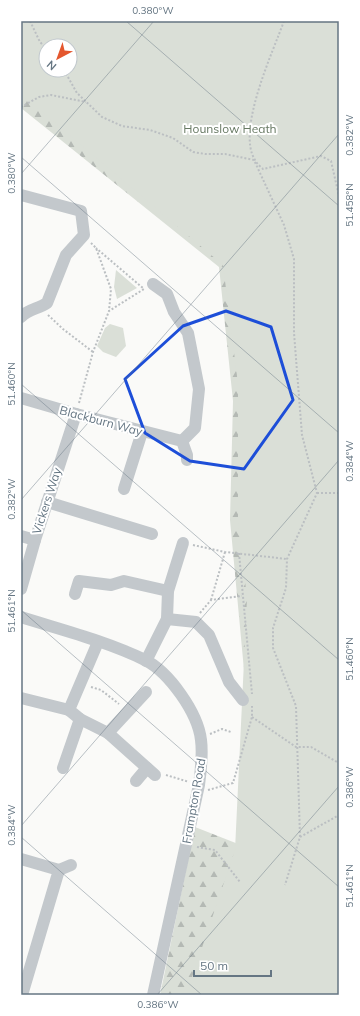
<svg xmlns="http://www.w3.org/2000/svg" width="360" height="1016" font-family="Mulish,sans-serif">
<defs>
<pattern id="forest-firs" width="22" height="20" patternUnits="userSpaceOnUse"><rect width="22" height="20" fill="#dadfd7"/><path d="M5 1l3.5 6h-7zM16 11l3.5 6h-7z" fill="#b4b9b4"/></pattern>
</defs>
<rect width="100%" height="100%" fill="#fafaf8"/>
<!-- forest -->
<path fill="url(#forest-firs)" d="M21,72l26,25 183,74 16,74 32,90 13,98 28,75 20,-2v181l-10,-6 -23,-41 -36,21 15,43 7,77 15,51 26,22h6v49c-22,-8 -44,-16 -67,-21 -6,-1 -12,-4 -18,-4 -39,-1 -48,89 -54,117h-40l35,-168 71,28 -11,-67 -25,-268 3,-119 -14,-134 -198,-159z"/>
<!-- green -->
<g fill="#dadfd7" fill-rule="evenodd">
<path d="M21,21h318v974h-153l49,-145 12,-252 -9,-77v-137l-15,-119 -202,-171zM46,46h24v24h-24z"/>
<path d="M116,270l21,18 -20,11 -3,-12z"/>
<path d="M110,324l13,4 3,18 -10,11 -13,-5 -6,-6 8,-18z"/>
</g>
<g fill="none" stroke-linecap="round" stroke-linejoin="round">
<!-- path -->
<g stroke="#bbbfc2" stroke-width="2" stroke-dasharray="2 2" stroke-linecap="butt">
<path d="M30,21l10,21 6,6"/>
<path d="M284,21c-11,31 -48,109 -29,139 2,4 6,7 8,9l58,-13 10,5 8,35"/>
<path d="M64,70l13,23 25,24 20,9 28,4 23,8 20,14 12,2h20l29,6 30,65 10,34v74l8,102 15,58 -30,66 -1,29 -13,40v20l23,58 4,131 -15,48"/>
<path d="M21,107l18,-10 12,-2 35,7"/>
<path d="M91,243l5,5 15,41 -2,22"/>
<path d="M48,315l15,14 30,23"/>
<path d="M79,403l14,-51 16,-41 35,-22 -48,-41"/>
<path d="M317,493h22"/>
<path d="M193,545l32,7 62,7"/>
<path d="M239,553l13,141"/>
<path d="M211,600l14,-48"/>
<path d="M200,613l11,-13 31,-4"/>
<path d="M91,687l10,3 18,14"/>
<path d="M252,717l44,30h15l28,16"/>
<path d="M210,734l12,-5 9,3"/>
<path d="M166,775l23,7"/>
<path d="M208,790l25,-7 19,-66v-11"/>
<path d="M300,837l39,-22"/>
<path d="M197,847l18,3 25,32"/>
</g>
<!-- minor -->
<g stroke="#c3c8cc" stroke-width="12">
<path d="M21,195l60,16 3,24 -18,20 -19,48c-9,6 -19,6 -26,14"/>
<path d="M153,284l14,10 7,18 14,21 11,56 -4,39 -13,13"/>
<path d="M21,398l55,16 106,27 5,14v5"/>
<path d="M124,489l18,-57"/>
<path d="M47,502l105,32"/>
<path d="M21,536l14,4"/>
<path d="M21,589l14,-49 41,-126"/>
<path d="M75,594l4,-13 32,4 13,-4 44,10"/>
<path d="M21,617c41,13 85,24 124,43 24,12 53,53 56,80 2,15 0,30 -2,45l-46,210"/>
<path d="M167,619l29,3 13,13 20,47 14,18"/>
<path d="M98,642l-29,68 11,9 28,14 47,42"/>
<path d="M146,661l21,-42 1,-28 15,-48"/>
<path d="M21,698l48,12"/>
<path d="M108,733l38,-41"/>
<path d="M63,768l17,-49"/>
<path d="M136,781l11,-13"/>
<path d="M21,859l38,11 -37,125"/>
<path d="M59,870l12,-5"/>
</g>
</g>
<!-- marked area -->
<path fill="none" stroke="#1d4ed8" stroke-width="3" stroke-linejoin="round" d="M226,311l45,16 22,73 -49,69 -54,-8 -45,-28 -20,-54 58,-53z"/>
<!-- ticks -->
<path fill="none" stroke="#657683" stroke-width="1" stroke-opacity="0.45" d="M126,21l213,185M21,157l318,276M21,174l133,-153M21,384l318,276M21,500l318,-366M21,610l318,277M21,826l318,-366M21,837l181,158M157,995l182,-209"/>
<g text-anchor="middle" stroke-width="4" stroke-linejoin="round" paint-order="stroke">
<!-- park labels -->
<g font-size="12" fill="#687a64" stroke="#fff">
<text x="230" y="133">Hounslow Heath</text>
</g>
<!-- street labels -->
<g font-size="12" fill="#657683" stroke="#fff">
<text transform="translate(101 421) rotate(15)" y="4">Blackburn Way</text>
<text transform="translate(47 501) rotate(-72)" y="4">Vickers Way</text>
<text transform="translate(194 801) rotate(-80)" y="4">Frampton Road</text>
</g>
</g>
<!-- border -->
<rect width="360" height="1016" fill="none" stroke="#ffffff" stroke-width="44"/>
<!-- north arrow -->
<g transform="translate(58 58) rotate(221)"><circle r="19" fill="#ffffff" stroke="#c1c8cd"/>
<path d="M0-3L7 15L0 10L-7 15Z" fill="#e4572e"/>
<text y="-6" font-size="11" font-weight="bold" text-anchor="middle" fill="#657683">N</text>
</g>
<!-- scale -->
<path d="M194 970v6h77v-6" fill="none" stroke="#657683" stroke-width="2"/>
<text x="200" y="970" font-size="12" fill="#657683" stroke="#ffffff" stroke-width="3" paint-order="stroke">50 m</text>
<rect x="22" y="22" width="316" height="972" fill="none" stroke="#657683" stroke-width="1.5"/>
<g font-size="10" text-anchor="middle" fill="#657683">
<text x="153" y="14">0.380°W</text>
<text transform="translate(349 135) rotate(-90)" y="4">0.382°W</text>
<text transform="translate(11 173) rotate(-90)" y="4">0.380°W</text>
<text transform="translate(349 205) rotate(-90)" y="4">51.458°N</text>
<text transform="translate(11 384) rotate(-90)" y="4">51.460°N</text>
<text transform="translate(349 461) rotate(-90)" y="4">0.384°W</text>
<text transform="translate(11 499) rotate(-90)" y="4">0.382°W</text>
<text transform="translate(11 611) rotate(-90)" y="4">51.461°N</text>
<text transform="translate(349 659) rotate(-90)" y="4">51.460°N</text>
<text transform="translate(349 787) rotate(-90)" y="4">0.386°W</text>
<text transform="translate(11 825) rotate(-90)" y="4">0.384°W</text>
<text transform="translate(349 886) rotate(-90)" y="4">51.461°N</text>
<text x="158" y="1008">0.386°W</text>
</g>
</svg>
